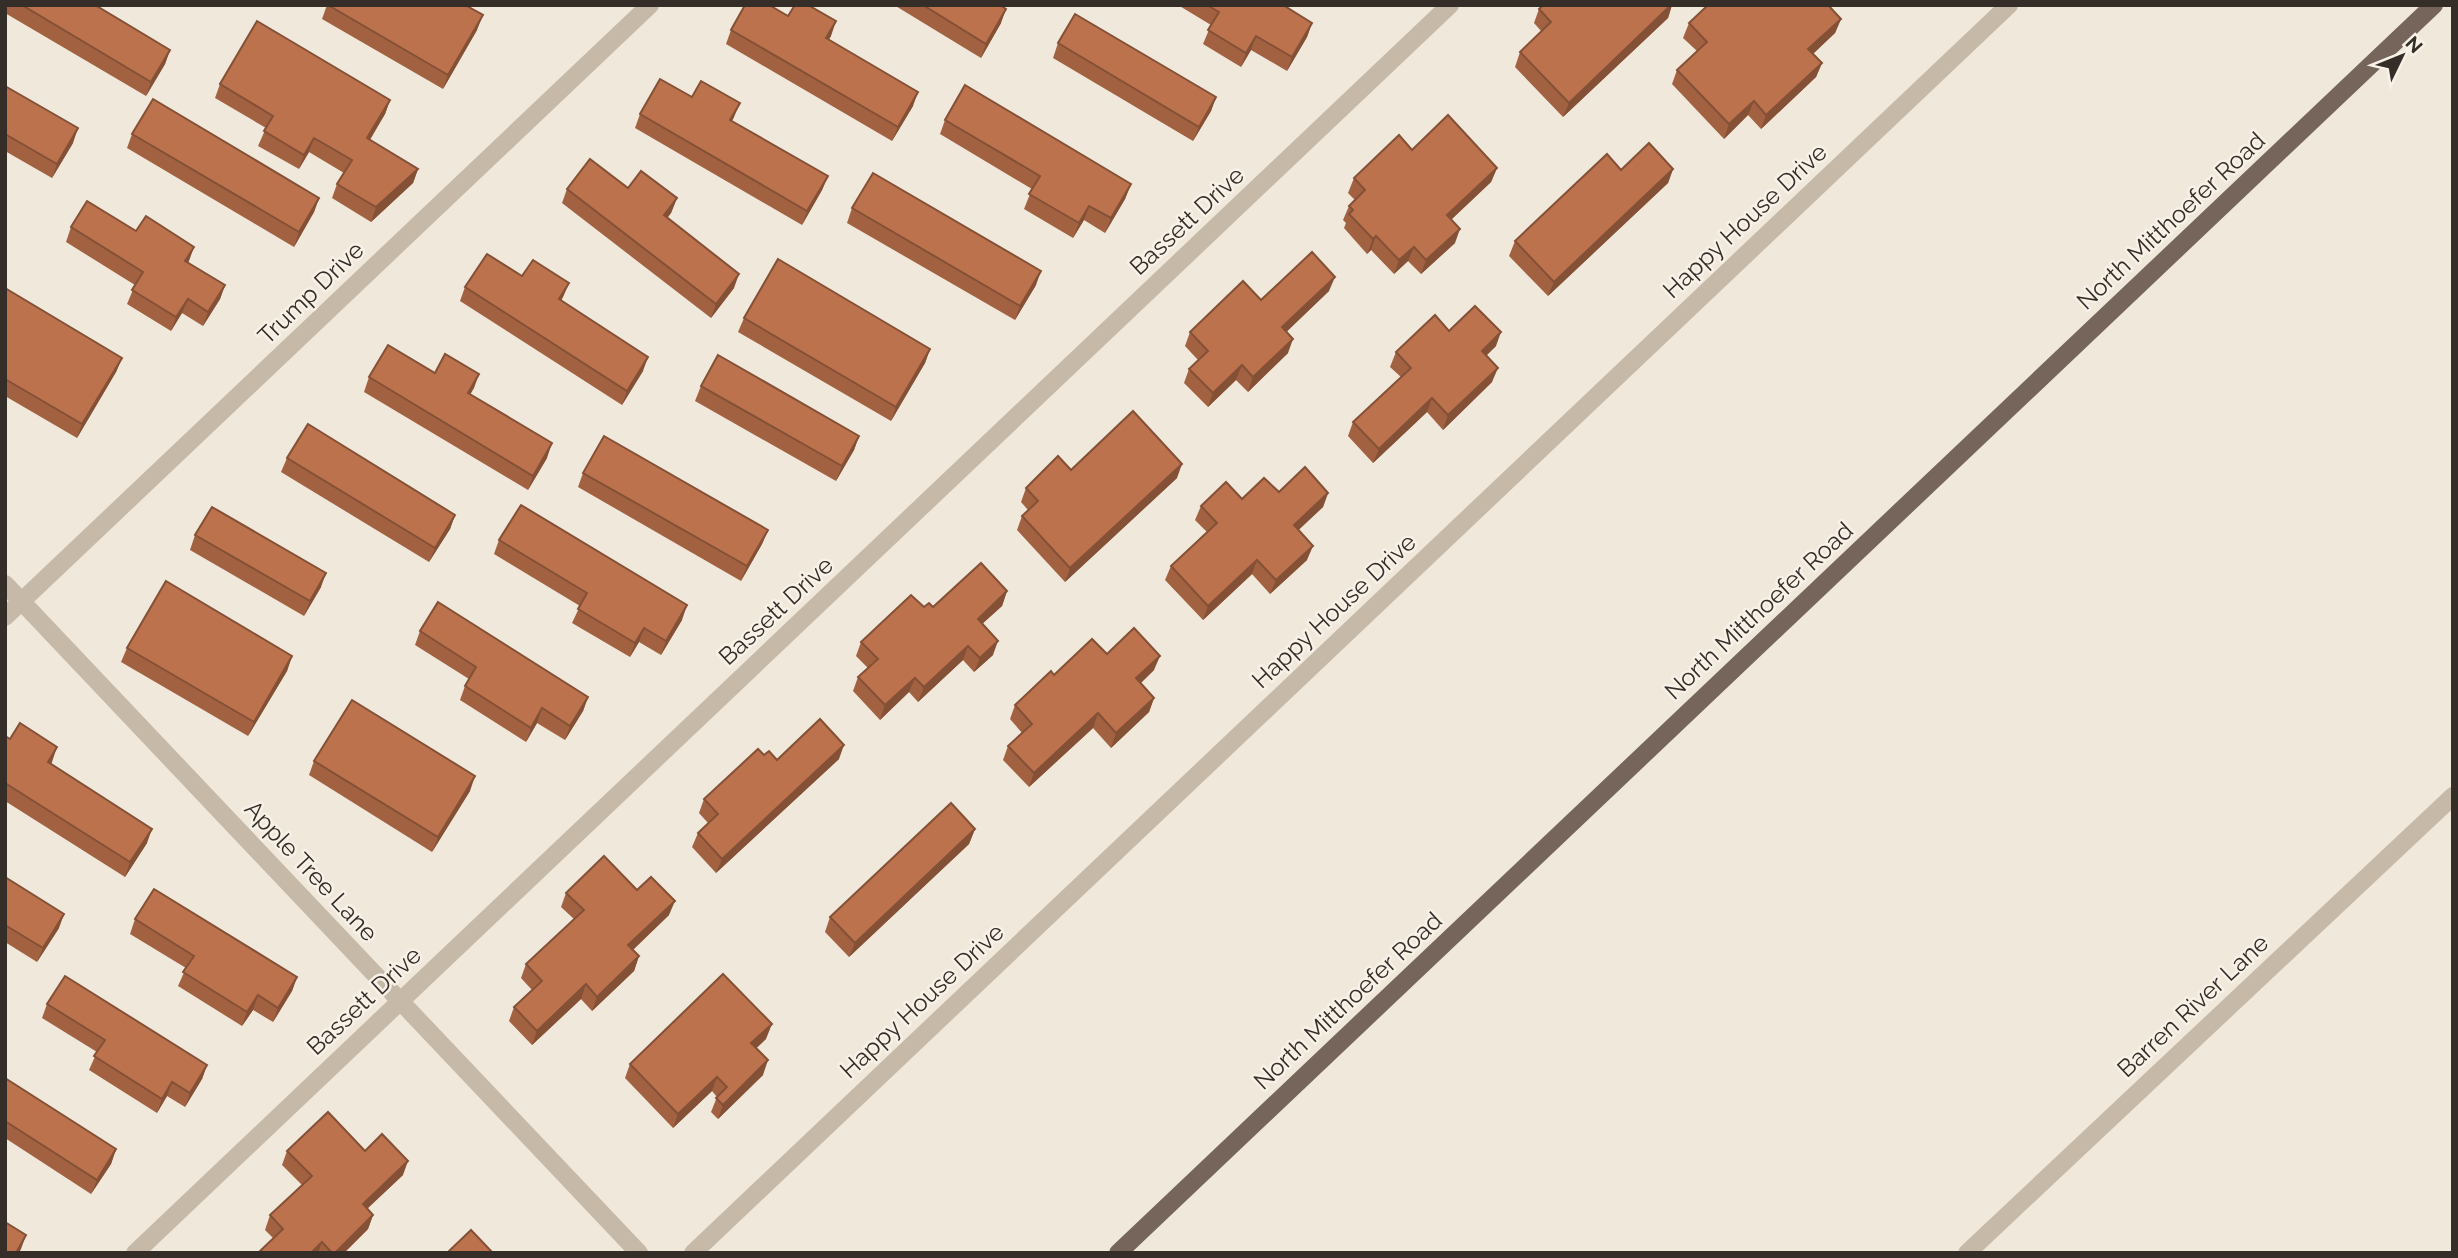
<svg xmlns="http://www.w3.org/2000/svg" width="2458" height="1258" font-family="Raleway,sans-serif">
<rect width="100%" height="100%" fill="#efe8db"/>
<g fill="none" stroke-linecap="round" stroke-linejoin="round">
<!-- minor -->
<g stroke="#c6b9a8" stroke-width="18">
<path d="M5,584l634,669"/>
<path d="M5,617l645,-612"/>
<path d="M135,1253l1315,-1248"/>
<path d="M693,1253l1316,-1248"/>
<path d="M1967,1253l486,-457"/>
</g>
<!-- major -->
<path stroke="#75655a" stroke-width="18" d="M1118,1253l1316,-1248"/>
</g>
<!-- wall -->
<g fill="#a26242">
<path d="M5,5h90l75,45 -5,14 -19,32 -141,-83z"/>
<path d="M327,5h138l12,25 -34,59 -121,-70z"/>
<path d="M894,5h106l1,18 -20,35z"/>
<path d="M1178,5h105l29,18 -5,14 -20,34 -36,-21 -10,17 -38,-23 8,-19z"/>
<path d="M1543,5h129l-4,13 -105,99 -48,-50 5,-15 22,-20 -8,-9 5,-14z"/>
<path d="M788,16l43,20 -3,4 85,66 -21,35 -166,-97 5,-14z"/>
<path d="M1841,19l-6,14 -22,21 9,9 -6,14 -55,52 -13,-14 -24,24 -52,-55 5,-14 20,-19 -14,-13 6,-15z"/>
<path d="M1058,43l158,54 -5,14 -18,30 -140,-83z"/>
<path d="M220,84l170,16 -5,14 -15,26 48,29 -5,14 -42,39 -39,-24 5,-14 7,-11 -35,-21 -10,17 -41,-23 8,-18 -51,-30z"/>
<path d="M5,86l68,57 -21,35 -47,-27z"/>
<path d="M692,97l42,20 -2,4 96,55 -6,14 -20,35 -167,-97 5,-14z"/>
<path d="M945,120l186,64 -6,15 -20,34 -21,-13 -11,18 -49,-29 8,-20 -92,-55z"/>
<path d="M132,134l187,64 -5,14 -20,35 -167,-99z"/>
<path d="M1412,150l85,18 -6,14 -40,38 4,23 -34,31 -13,-13 -14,13 -23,-24 -4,4 -23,-26 2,-5 -3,-3 6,-14 6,-6 -7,-7 6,-15z"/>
<path d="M1673,169l-5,14 -120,113 -39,-40 6,-15 106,-71z"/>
<path d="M628,188l49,10 -6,15 -4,5 67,70 -23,30 -149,-115 5,-14z"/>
<path d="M852,208l184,77 -21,35 -168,-97z"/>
<path d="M71,227l65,4 53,30 -1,1 37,23 -5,14 -17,27 -21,-13 -11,18 -44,-27 8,-19 -69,-43z"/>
<path d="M522,276l47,7 -8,18 82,70 -21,34 -162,-104 5,-14z"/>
<path d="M5,288l117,70 -6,14 -39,66 -72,-42z"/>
<path d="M1329,291l-43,41 2,21 -40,39 -12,-12 -28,27 -24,-24 5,-14 9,-9 -13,-14 5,-14 71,-32z"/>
<path d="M744,318l186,31 -5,14 -34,58 -153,-89z"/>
<path d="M1449,331l47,15 -10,10 6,26 -49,48 -16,-18 -54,51 -25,-27 5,-14 48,-45 -11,-10 6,-15z"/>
<path d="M435,373l44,1 -9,20 77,64 -19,32 -164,-98 5,-15z"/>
<path d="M701,386l158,50 -5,14 -18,31 -141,-80z"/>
<path d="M287,458l168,57 -5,14 -21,33 -148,-90z"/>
<path d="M1071,470l106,8 -112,104 -48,-52 5,-14 6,-6 -7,-8 5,-14z"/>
<path d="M583,473l185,57 -6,14 -21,37 -163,-94z"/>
<path d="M1279,492l49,1 -5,14 -25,23 9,30 -37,34 -18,-20 -49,46 -38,-40 6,-14 36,-34 -12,-12 6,-14z"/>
<path d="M195,535l126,52 -17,29 -114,-66z"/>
<path d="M499,540l183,80 -21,35 -22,-13 -9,15 -58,-34 8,-17 -86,-52z"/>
<path d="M1007,591l-5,15 -20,18 11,31 -19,17 -11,-12 -45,42 -9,-10 -29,28 -27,-29 5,-14 10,-9 -12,-12 5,-14 63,-35h9z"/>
<path d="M420,631l168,66 -5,14 -18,29 -28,-17 -11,19 -66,-42 5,-14 4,-7 -54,-34z"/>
<path d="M127,648l165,8 -5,15 -39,65 -127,-74z"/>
<path d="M1107,654l47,16 -13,13 13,15 -5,14 -38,36 -18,-20 -64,59 -26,-27 5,-14 14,-13 -12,-14 5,-14z"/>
<path d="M5,736l47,26 -1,2 96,79 -22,34 -120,-76z"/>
<path d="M764,755l13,5 62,-1 -123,114 -24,-26 6,-14 10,-10 -9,-10 5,-14z"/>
<path d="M314,761l156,30 -38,61 -123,-77z"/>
<path d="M975,829l-6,15 -120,113 -24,-25 5,-15z"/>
<path d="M5,877l54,51 -22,34 -32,-20z"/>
<path d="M637,890l32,25 -36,35 6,6 -5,15 -42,40 -11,-12 -49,46 -23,-24 5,-14 18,-17 -11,-12 5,-14 48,-45 -13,-12 5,-14z"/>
<path d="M135,919l162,58 -5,14 -19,31 -20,-12 -11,16 -64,-40 8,-18 -56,-34z"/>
<path d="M47,1004l160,61 -5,14 -17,28 -18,-11 -10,17 -68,-43 8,-18 -55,-34z"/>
<path d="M766,1039l-10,9 7,27 -45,44 -7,-7 6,-15 -5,-6 -39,37 -48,-50 5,-14z"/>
<path d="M5,1078l111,71 -5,15 -20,30 -86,-56z"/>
<path d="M287,1151h78l38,24 -36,34 6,6 -5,14 -24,24h-86l15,-15 -8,-8 5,-15 32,-30 -20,-20z"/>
</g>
<!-- shaded-wall -->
<g fill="#845036">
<path d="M1671,5h1l-4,13 -105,99 6,-14z"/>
<path d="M1006,9l-5,14 -20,35 5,-14z"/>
<path d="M483,15l-6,15 -34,59 5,-14z"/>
<path d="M1841,19l-6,14 -32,30 5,-14z"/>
<path d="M836,21l-5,15 -10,17 5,-15z"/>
<path d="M1312,23l-5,14 -20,34 5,-14z"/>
<path d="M1256,36l-5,14 -10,17 5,-14z"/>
<path d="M170,50l-5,14 -19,32 5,-14z"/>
<path d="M1822,63l-6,14 -55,52 5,-14z"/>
<path d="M918,92l-5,14 -21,35 6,-14z"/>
<path d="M1216,97l-5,14 -18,30 6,-14z"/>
<path d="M390,100l-5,14 -23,38 5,-14z"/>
<path d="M1754,101l-6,14 -24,24 5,-15z"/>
<path d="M740,103l-6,14 -10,17 6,-14z"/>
<path d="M78,128l-5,15 -21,35 5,-14z"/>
<path d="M314,138l-5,14 -10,17 5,-14z"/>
<path d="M1497,168l-6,14 -50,47 6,-14z"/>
<path d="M418,169l-5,14 -42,39 5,-15z"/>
<path d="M1673,169l-5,14 -120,113 6,-14z"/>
<path d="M828,176l-6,14 -20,35 5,-14z"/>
<path d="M1131,184l-6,15 -20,34 6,-15z"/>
<path d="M319,198l-5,14 -20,35 5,-15z"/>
<path d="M677,198l-6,15 -12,16 5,-14z"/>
<path d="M1089,206l-5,14 -11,18 6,-15z"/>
<path d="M1460,229l-5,14 -34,31 5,-14z"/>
<path d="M1376,236l-5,14 -4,4 6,-15z"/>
<path d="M194,247l-5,14 -9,14 5,-14z"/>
<path d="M1414,247l-6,14 -14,13 5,-14z"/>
<path d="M1041,271l-5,14 -21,35 5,-14z"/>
<path d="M739,274l-5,14 -23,30 5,-14z"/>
<path d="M1335,277l-6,14 -52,50 5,-14z"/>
<path d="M569,283l-6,14 -9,16 5,-14z"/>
<path d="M225,285l-5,14 -17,27 5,-14z"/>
<path d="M188,299l-6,14 -11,18 5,-14z"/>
<path d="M1501,332l-5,14 -20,19 6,-14z"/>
<path d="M1293,339l-5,14 -40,39 5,-15z"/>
<path d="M930,349l-5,14 -34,58 5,-14z"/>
<path d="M648,357l-5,14 -21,34 5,-14z"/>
<path d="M122,358l-6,14 -39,66 5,-14z"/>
<path d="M1242,365l-6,15 -28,27 5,-14z"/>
<path d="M1498,368l-6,14 -49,48 5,-15z"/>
<path d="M479,374l-5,14 -11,19 5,-14z"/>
<path d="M1432,398l-5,14 -54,51 6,-14z"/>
<path d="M859,436l-5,14 -18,31 6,-15z"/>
<path d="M552,443l-5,15 -19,32 5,-14z"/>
<path d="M1182,464l-5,14 -112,104 5,-14z"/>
<path d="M1328,493l-5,14 -35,33 6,-15z"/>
<path d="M455,515l-5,14 -21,33 6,-14z"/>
<path d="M768,530l-6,14 -21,37 6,-15z"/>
<path d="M1313,546l-6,14 -37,34 6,-14z"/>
<path d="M1257,560l-5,14 -49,46 5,-14z"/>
<path d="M326,573l-5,14 -17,29 6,-15z"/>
<path d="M1007,591l-5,15 -30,27 6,-14z"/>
<path d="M687,605l-5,15 -21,35 5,-14z"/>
<path d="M644,628l-5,14 -9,15 5,-14z"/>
<path d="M998,641l-5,14 -19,17 6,-14z"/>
<path d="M968,646l-5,14 -45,42 6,-15z"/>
<path d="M292,656l-5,15 -39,65 6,-14z"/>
<path d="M1160,656l-6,14 -23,22 5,-14z"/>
<path d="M915,678l-6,14 -29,28 5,-15z"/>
<path d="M588,697l-5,14 -18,29 5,-14z"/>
<path d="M1154,698l-5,14 -38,36 5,-15z"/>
<path d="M542,708l-5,15 -11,19 5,-14z"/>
<path d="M1098,713l-5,15 -64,59 5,-14z"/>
<path d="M844,745l-5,14 -123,114 6,-14z"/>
<path d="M57,747l-5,15 -10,14 6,-14z"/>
<path d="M475,776l-5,15 -38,61 6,-15z"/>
<path d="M152,829l-5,14 -22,34 5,-15z"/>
<path d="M975,829l-6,15 -120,113 6,-14z"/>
<path d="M675,901l-6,14 -46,44 5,-14z"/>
<path d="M64,914l-5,14 -22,34 6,-14z"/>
<path d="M639,956l-5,15 -42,40 5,-14z"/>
<path d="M297,977l-5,14 -19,31 5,-14z"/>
<path d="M586,984l-5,15 -49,46 5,-14z"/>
<path d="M258,995l-5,15 -11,16 5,-14z"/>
<path d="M772,1024l-6,15 -20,19 5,-15z"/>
<path d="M768,1060l-5,15 -45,44 5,-14z"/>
<path d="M207,1065l-5,14 -17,28 5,-14z"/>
<path d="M717,1077l-5,14 -39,37 5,-14z"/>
<path d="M172,1082l-5,14 -10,17 5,-14z"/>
<path d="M116,1149l-5,15 -20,30 6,-14z"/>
<path d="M408,1161l-5,14 -46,43 6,-14z"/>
<path d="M373,1215l-5,14 -24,24h-9z"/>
<path d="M26,1235l-5,14 -2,4h-3z"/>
<path d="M322,1242l-4,11h-7z"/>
</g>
<!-- building -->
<g fill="#bc724d" stroke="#845036" stroke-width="2">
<path d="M22,5h73l75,45 -19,32z"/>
<path d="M328,5h137l18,10 -35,60z"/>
<path d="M745,5h24l19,11 7,-11h13l28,16 -10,17 92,54 -20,35 -167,-97z"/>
<path d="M923,5h77l6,4 -20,35z"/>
<path d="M1207,5h76l29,18 -20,34 -36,-21 -10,17 -38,-23 11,-18z"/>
<path d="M1543,5h128l-102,98 -49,-51 31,-30 -12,-13z"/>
<path d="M1708,5h120l13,14 -33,30 14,14 -56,52 -12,-14 -25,23 -52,-54 30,-28 -18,-19z"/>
<path d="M1075,14l141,83 -17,30 -141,-84z"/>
<path d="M257,21l133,79 -23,38 51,31 -42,38 -39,-23 15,-24 -38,-22 -10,17 -40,-24 9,-15 -53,-32z"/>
<path d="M660,79l32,18 9,-16 39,22 -10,17 98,56 -21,35 -167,-97z"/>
<path d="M965,85l166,99 -20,34 -22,-12 -10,17 -50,-29 11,-18 -95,-56z"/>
<path d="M5,86l73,42 -21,36 -52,-30z"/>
<path d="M153,99l166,99 -20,34 -167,-98z"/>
<path d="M1448,115l49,53 -50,47 13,14 -34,31 -12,-13 -15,13 -23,-24 -3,3 -24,-25 4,-4 -4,-4 16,-16 -11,-12 45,-43 13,15z"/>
<path d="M1649,143l24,26 -119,113 -39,-41 92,-87 14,16z"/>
<path d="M590,159l38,29 13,-17 36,27 -13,17 75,59 -23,30 -149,-115z"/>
<path d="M873,173l168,98 -21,35 -168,-98z"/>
<path d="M87,201l49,30 10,-15 48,31 -9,14 40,24 -17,27 -20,-13 -12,18 -44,-27 11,-18 -72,-45z"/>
<path d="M1312,252l23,25 -53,50 11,12 -40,38 -11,-12 -29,28 -24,-24 19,-18 -18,-19 53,-51 18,19z"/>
<path d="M487,254l35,22 11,-16 36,23 -10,16 89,58 -21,34 -162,-104z"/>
<path d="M778,259l152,90 -34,58 -152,-89z"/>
<path d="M5,288l117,70 -40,66 -77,-45z"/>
<path d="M1475,306l26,26 -19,19 16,17 -50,47 -16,-17 -53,51 -26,-27 58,-54 -15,-16 39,-37 14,16z"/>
<path d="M388,345l47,28 10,-19 34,20 -11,19 84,50 -19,33 -164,-99z"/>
<path d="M718,355l141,81 -17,30 -141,-80z"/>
<path d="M1133,411l49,53 -112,104 -48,-52 16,-15 -12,-13 32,-32 13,14z"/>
<path d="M308,424l147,91 -20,33 -148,-90z"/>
<path d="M604,436l164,94 -21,36 -164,-93z"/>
<path d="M1305,467l23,26 -34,32 19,21 -37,34 -19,-20 -49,46 -37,-40 46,-43 -16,-17 25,-24 16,17 22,-21 15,14z"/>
<path d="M521,505l166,100 -21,36 -22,-13 -9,15 -57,-34 9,-16 -88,-53z"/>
<path d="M212,507l114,66 -16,28 -115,-66z"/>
<path d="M981,563l26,28 -29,28 20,22 -18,17 -12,-12 -44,41 -9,-9 -30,27 -27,-28 20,-18 -17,-17 50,-47 13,12 5,-4 4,4z"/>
<path d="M166,581l126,75 -38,66 -127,-74z"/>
<path d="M438,602l150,95 -18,29 -28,-18 -11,20 -66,-42 11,-19 -56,-36z"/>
<path d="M1134,628l26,28 -24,22 18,20 -38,35 -18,-20 -64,60 -26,-27 24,-22 -17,-19 36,-34 3,4 38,-36 15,15z"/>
<path d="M352,700l123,76 -37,61 -124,-76z"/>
<path d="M820,719l24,26 -122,114 -24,-26 20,-19 -14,-15 54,-50 6,6 5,-4 8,9z"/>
<path d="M20,723l37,24 -9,15 104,67 -22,33 -125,-79v-47l5,3z"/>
<path d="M951,803l24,26 -120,114 -25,-26z"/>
<path d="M604,856l33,34 14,-13 24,24 -47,44 11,11 -42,41 -11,-13 -49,47 -23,-24 28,-26 -16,-17 58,-54 -18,-17z"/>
<path d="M5,877l59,37 -21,34 -38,-23z"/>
<path d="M154,889l143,88 -19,31 -20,-13 -11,17 -64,-40 11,-16 -59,-37z"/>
<path d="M723,974l49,50 -21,19 17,17 -45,45 -7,-7 11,-11 -10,-10 -39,37 -48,-50z"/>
<path d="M65,976l142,89 -17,28 -18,-11 -10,17 -68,-43 11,-16 -58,-36z"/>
<path d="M5,1078l111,71 -19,31 -92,-59z"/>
<path d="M328,1112l37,39 17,-17 26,27 -45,43 10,11 -38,38h-3l-10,-11 -11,11h-53l25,-24 -13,-14 42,-39 -25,-25z"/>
<path d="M5,1222l21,13 -10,18h-11z"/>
<path d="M471,1230l22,23h-46z"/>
</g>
<g text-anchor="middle" stroke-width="5" stroke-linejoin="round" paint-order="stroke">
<!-- street labels -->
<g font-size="24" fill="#342d28" stroke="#f8f1e7">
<text transform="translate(1187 221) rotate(-43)" y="8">Bassett Drive</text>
<text transform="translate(1745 221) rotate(-43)" y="8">Happy House Drive</text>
<text transform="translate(2171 221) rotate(-43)" y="8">North Mitthoefer Road</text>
<text transform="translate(311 293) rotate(-44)" y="8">Trump Drive</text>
<text transform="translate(776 611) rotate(-43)" y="8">Bassett Drive</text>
<text transform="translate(1334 611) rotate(-43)" y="8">Happy House Drive</text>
<text transform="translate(1759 611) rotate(-43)" y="8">North Mitthoefer Road</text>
<text transform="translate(311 871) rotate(47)" y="8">Apple Tree Lane</text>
<text transform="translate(364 1001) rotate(-43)" y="8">Bassett Drive</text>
<text transform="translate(922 1001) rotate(-43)" y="8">Happy House Drive</text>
<text transform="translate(1348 1001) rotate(-43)" y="8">North Mitthoefer Road</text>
<text transform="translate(2193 1006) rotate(-43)" y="8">Barren River Lane</text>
</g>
</g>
<!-- border -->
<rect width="2458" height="1258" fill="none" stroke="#342d28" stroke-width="14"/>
<!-- north arrow -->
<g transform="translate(2402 56) rotate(47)" stroke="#f8f1e7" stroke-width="5" paint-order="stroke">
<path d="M0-5L12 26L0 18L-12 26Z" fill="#342d28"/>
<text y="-10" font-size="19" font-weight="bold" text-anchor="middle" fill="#342d28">N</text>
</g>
</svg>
